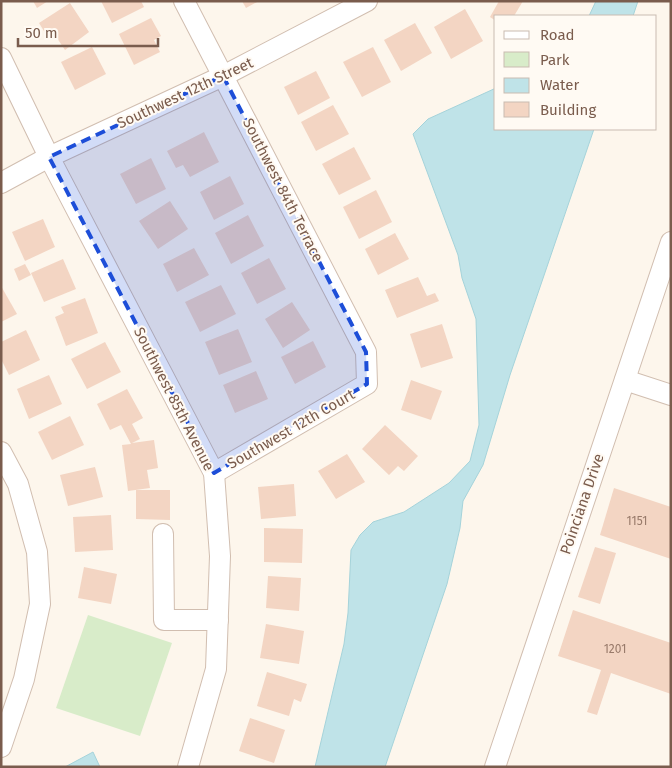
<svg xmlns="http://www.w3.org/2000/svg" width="672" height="768" font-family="'Fira Sans',sans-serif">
<rect width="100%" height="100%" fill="#fdf6ec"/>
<!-- green -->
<path fill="#d8ecc9" d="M88,615l84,28 -32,93 -84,-28z"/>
<!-- water -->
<g fill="#bfe3e8" stroke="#a5d3da">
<path d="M596,1h42l-5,15h-44z"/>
<path d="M496,88v41h98l-84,246 -27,90 -20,36 -3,27 -13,56 -62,183h-70l29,-123 4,-31 3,-63 9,-15 13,-13 31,-10 45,-29 21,-22 9,-36 -3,-106 -14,-41 -4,-23 -45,-121 15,-15z"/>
<path d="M93,752l7,15h-35z"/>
</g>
<!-- building -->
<g fill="#f3d5c3">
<path d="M33,1h15l-11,7z"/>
<path d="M101,1h40l3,6 -32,16z"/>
<path d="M242,1h17l-13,7z"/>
<path d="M499,1h24l-9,15h-18v5l-6,-4z"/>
<path d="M70,3l19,29 -24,18 -12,-18 -6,4 -8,-13z"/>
<path d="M465,9l18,32 -32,18 -17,-32z"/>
<path d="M151,18l10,18 -7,4 6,12 -26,13 -15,-31z"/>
<path d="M415,23l17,30 -31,18 -17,-31z"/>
<path d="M92,47l14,27 -31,16 -14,-28z"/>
<path d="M373,47l18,35 -29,15 -19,-35z"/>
<path d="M316,71l14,27 -32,17 -14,-28z"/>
<path d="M333,105l16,29 -33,17 -15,-29z"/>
<path d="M204,132l15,30 -29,15 -7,-12 -7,3 -9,-17z"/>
<path d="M354,147l17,32 -32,16 -17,-31z"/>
<path d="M151,158l15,31 -30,15 -16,-30z"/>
<path d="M230,176l14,28 -30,16 -14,-28z"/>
<path d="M376,190l16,32 -33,17 -16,-32z"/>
<path d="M170,201l18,28 -30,20 -19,-28z"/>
<path d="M248,215l16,31 -33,18 -16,-31z"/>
<path d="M43,219l12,28 -30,14 -13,-29z"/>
<path d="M395,233l14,26 -31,16 -13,-26z"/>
<path d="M194,248l15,27 -32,17 -14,-28z"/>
<path d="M269,258l17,31 -29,15 -16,-31z"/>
<path d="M63,259l13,30 -32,13 -13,-29z"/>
<path d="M25,264l6,11 -12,6 -5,-12z"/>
<path d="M418,277l9,19 8,-3 4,8 -42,17 -12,-28z"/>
<path d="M221,285l15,29 -36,18 -15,-30z"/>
<path d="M1,286l16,28 -16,8z"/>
<path d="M85,298l13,35 -32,13 -11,-29 9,-4 -3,-6z"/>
<path d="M292,302l18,28 -27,18 -18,-29z"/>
<path d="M442,324l11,34 -32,10 -11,-34z"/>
<path d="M238,329l14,33 -33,13 -14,-33z"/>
<path d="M26,330l14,30 -31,15 -8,-16v-17z"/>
<path d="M313,341l13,26 -31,17 -14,-27z"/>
<path d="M105,342l16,30 -34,17 -16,-30z"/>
<path d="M256,371l12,28 -33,14 -12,-28z"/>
<path d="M49,375l13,29 -33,15 -12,-30z"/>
<path d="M411,380l31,11 -11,29 -30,-10z"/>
<path d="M127,389l16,29 -11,6 8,15 -8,4 22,-3 4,28 -11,2 3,18 -22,3 -6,-46 9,-1 -10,-19 -11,5 -13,-26z"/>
<path d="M70,416l14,29 -32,15 -14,-28z"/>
<path d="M385,425l33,31 -14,15 -6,-5 -9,9 -27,-26z"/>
<path d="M347,454l18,28 -29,17 -18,-28z"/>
<path d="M95,467l8,30 -35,9 -8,-31z"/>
<path d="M294,484l2,32 -35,3 -3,-32z"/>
<path d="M614,488l57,19v52l-71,-24z"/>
<path d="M136,490h34v30l-34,-1z"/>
<path d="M111,515l2,35 -38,2 -2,-35z"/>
<path d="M264,528l39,1 -1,34 -38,-1z"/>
<path d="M595,547l21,6 -16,51 -22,-7z"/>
<path d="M84,567l33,7 -6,30 -33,-6z"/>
<path d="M268,576l33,2 -2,33 -33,-3z"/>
<path d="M573,610l98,33v51l-60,-21 -14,42 -10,-3 14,-42 -43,-14z"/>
<path d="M266,624l38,7 -5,33 -39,-6z"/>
<path d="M267,672l40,12 -6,18 -7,-3 -5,17 -32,-10z"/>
<path d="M250,718l35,12 -11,33 -35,-12z"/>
</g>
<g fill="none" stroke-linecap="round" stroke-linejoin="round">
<!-- minor casing -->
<g stroke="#d1beb0" stroke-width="22">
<g id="minor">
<path d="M184,1l182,351 1,32 -153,89"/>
<path d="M1,58l48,99 165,316 6,83 -4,113 -28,98"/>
<path d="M1,183l48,-26 174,-81 144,-75"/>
<path d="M625,380l46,15"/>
<path d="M1,452l17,32 19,68 3,52 -16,75 -23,68"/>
<path d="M163,534l1,86h54"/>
<path d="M495,767l176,-525"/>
</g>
</g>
<!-- minor -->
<use href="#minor" stroke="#fff" stroke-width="20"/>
</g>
<!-- marked area -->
<path fill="#1d4ed8" fill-opacity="0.2" stroke="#1d4ed8" stroke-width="4" stroke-dasharray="10 6" stroke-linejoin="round" d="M223,76l143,276 1,32 -153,89 -165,-316z"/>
<g text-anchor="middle" stroke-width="4" stroke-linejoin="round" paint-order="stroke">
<!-- number labels -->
<g font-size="12" fill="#987a6a">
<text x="637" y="525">1151</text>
<text x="615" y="653">1201</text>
</g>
<!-- street labels -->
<g font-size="15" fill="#7a5c4d" stroke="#fffaf3">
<text transform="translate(185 93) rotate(-25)" y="5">Southwest 12th Street</text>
<text transform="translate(283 190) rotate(63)" y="5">Southwest 84th Terrace</text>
<text transform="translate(174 399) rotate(63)" y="5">Southwest 85th Avenue</text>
<text transform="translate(291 429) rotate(-30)" y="5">Southwest 12th Court</text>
<text transform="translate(582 504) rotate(-71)" y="5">Poinciana Drive</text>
</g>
</g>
<!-- border -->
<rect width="672" height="768" fill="none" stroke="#7a5c4d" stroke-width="5"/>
<!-- legend -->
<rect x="494" y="15" width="162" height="115" fill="#fffaf3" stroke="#cabbb1"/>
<rect x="504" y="31" width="25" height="8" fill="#ffffff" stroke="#cabbb1"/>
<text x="540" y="40" font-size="15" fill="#7a5c4d">Road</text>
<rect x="504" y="52" width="25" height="15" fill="#d8ecc9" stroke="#cabbb1"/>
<text x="540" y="65" font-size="15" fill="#7a5c4d">Park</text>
<rect x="504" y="78" width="25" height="15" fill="#bfe3e8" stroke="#cabbb1"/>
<text x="540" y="90" font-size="15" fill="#7a5c4d">Water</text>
<rect x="504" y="102" width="25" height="15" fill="#f3d5c3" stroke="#cabbb1"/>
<text x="540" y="115" font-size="15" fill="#7a5c4d">Building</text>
<!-- scale -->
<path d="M18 38v8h140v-8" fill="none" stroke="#7a5c4d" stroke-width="2.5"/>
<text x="25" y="38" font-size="15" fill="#7a5c4d" stroke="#fffaf3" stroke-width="4" paint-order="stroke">50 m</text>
</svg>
